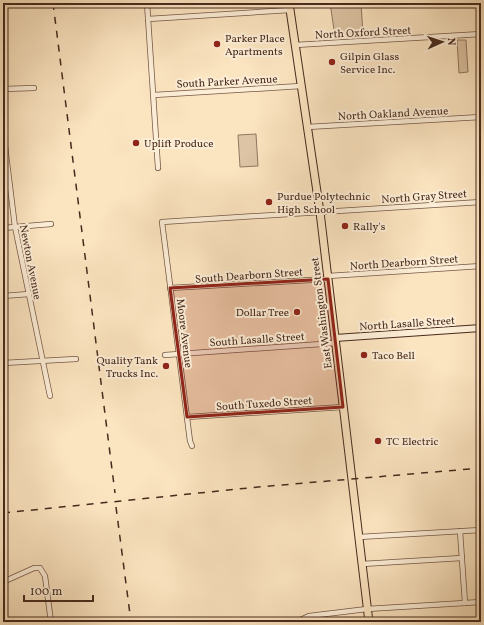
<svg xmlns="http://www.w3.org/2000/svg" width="484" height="625" font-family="Vollkorn,serif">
<rect width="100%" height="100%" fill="#fbe4c0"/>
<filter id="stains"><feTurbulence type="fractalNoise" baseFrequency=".005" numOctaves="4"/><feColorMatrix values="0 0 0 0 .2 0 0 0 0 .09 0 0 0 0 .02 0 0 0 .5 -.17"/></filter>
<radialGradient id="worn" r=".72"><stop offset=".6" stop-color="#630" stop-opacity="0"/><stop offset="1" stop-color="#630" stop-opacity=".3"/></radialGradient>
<!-- park -->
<g fill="#ddc4a4" stroke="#927760">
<path d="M330,3h31l2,31 -28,2z"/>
<path d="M457,40h9l2,32 -9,1z"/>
<path d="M256,134l2,32 -18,1 -2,-32z"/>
</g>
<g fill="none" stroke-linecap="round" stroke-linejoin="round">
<!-- street casing -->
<g stroke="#755846" stroke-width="6">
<g id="street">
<path d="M147,3l11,165"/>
<path d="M148,19l142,-9"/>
<path d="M295,45l186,-11"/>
<path d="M3,89l31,-1"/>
<path d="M154,95l147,-9"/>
<path d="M307,127l174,-10"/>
<path d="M3,130l12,97 35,169"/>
<path d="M3,228l48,-4"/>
<path d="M328,276l153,-10"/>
<path d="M170,288l158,-9"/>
<path d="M3,296l26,-2"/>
<path d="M165,355l171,-12"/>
<path d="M3,363l73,-4"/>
<path d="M187,417l156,-10"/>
<path d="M192,446l-2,-5 -28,-219 319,-20"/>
<path d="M460,531l5,72"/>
<path d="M359,537l122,-7"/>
<path d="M362,564l100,-6"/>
<path d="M3,582l31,-14h6l5,8 6,46"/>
<path d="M296,622l13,-6 58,-7 114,-7"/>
</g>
</g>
<!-- secondary casing -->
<g stroke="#482a1d" stroke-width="8">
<path id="secondary" d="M335,338l146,-10"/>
</g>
<!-- primary casing -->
<g stroke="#482a1d" stroke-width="9">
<path id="primary" d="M289,3l31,209 49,410"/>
</g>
<!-- street -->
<use href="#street" stroke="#fcedd6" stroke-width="4.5"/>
<!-- secondary -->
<use href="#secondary" stroke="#fcedd6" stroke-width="6"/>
<!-- primary -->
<use href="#primary" stroke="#fbe4c0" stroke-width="7"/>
<!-- rail -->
<g stroke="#482a1d" stroke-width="1.5" stroke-dasharray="7 7" stroke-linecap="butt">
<path d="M53,3l62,490"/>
<path d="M3,445l3,-21 -1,-13"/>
<path d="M116,507l15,115"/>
<path d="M3,513l255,-26 223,-19"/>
</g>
</g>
<!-- marked area -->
<path fill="#8f2418" fill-opacity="0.2" stroke="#8f2418" stroke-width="3" stroke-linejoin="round" d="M328,279l15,128 -156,10 -17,-129z"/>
<!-- markers -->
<g fill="#8f2418" stroke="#fcedd6" stroke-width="1.5">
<circle cx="217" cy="44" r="4"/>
<circle cx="332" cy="62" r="4"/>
<circle cx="136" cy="143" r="4"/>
<circle cx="269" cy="202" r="4"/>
<circle cx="345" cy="226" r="4"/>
<circle cx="297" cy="312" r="4"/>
<circle cx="364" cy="355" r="4"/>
<circle cx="166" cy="366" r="4"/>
<circle cx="378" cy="441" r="4"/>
</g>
<g text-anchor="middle" stroke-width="4" stroke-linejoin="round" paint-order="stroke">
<!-- street labels -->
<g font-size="11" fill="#482a1d" stroke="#fcedd6">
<text transform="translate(363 32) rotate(-3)" y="4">North Oxford Street</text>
<text transform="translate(227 81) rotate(-3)" y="4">South Parker Avenue</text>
<text transform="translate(393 113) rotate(-3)" y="4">North Oakland Avenue</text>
<text transform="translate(424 196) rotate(-4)" y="4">North Gray Street</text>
<text transform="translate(31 262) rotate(79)" y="4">Newton Avenue</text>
<text transform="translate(404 262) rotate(-4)" y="4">North Dearborn Street</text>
<text transform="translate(249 275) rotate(-4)" y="4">South Dearborn Street</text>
<text transform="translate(321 313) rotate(-97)" y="4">East Washington Street</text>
<text transform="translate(407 323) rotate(-4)" y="4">North Lasalle Street</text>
<text transform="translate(185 333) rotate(83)" y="4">Moore Avenue</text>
<text transform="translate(257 339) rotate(-4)" y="4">South Lasalle Street</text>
<text transform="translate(264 403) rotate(-4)" y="4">South Tuxedo Street</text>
</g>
<!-- poi labels -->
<g font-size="11" fill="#482a1d" stroke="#fcedd6" text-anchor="start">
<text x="225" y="42">Parker Place<tspan x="225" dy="13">Apartments</tspan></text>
<text x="340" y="60">Gilpin Glass<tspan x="340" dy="13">Service Inc.</tspan></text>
<text x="144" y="147">Uplift Produce</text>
<text x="277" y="200">Purdue Polytechnic<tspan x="277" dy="13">High School</tspan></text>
<text x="353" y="230">Rally's</text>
<text x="289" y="316" text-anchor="end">Dollar Tree</text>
<text x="372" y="359">Taco Bell</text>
<text x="158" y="364" text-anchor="end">Quality Tank<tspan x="158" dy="13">Trucks Inc.</tspan></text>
<text x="386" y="445">TC Electric</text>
</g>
</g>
<!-- margin -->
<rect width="484" height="625" fill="none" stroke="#fbe4c0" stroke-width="16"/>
<rect x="4" y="4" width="476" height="617" fill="none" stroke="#482a1d" stroke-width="2"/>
<rect x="8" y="8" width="468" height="609" fill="none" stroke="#482a1d"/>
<!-- north arrow -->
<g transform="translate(442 42) rotate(87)" stroke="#fcedd6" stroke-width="3" paint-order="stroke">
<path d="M0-3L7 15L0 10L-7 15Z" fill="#482a1d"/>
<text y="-6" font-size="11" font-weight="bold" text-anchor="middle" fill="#482a1d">N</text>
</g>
<!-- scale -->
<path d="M24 595v6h69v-6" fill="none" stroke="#482a1d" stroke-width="2"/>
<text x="30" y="595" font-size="12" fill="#482a1d" stroke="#fcedd6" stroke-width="3" paint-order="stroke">100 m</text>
<rect width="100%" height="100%" filter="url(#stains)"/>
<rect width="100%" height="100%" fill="url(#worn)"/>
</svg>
